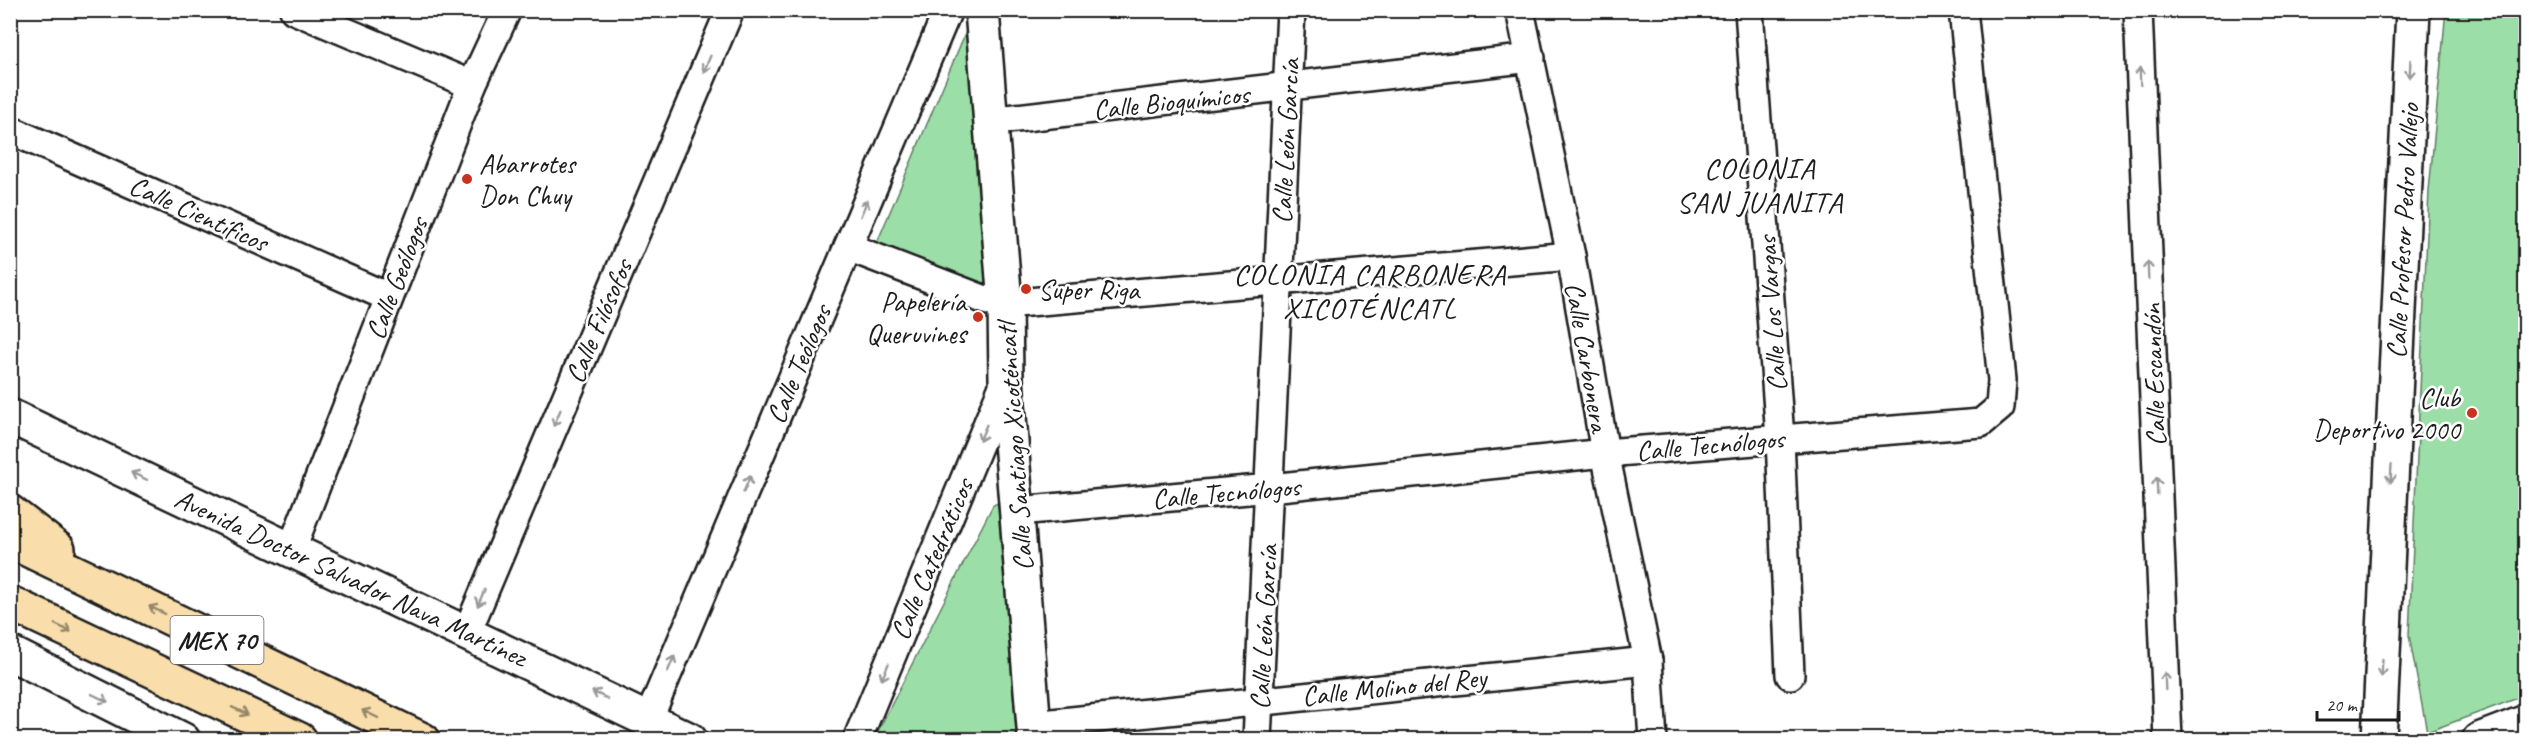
<svg xmlns="http://www.w3.org/2000/svg" width="2536" height="750" font-family="Caveat,sans-serif">
<rect width="100%" height="100%" fill="#fff"/>
<filter id="ink" filterUnits="userSpaceOnUse"><feTurbulence type="fractalNoise" baseFrequency=".0167" numOctaves="2"/><feDisplacementMap in="SourceGraphic" scale="12" xChannelSelector="R" yChannelSelector="G"/><feConvolveMatrix kernelMatrix="1 2 1 2 8 2 1 2 1" color-interpolation-filters="sRGB"/></filter>
<g filter="url(#ink)">
<!-- green -->
<g fill="#9cdea8" stroke="#5c7d62" stroke-width="1.5">
<path d="M2446,10l79,1 1,684 -99,37 -18,-97 20,-444z"/>
<path d="M970,22l17,265 -111,-42z"/>
<path d="M998,503l19,236h-143l119,-234z"/>
</g>
<g fill="none" stroke-linecap="round" stroke-linejoin="round">
<!-- street casing -->
<g stroke="#1c1c1c" stroke-width="32">
<g id="street">
<path d="M294,10l178,75"/>
<path d="M1520,10l51,246 34,197 43,208 5,79"/>
<path d="M1749,10l31,428 10,237"/>
<path d="M2138,10l30,730"/>
<path d="M990,121l541,-63"/>
<path d="M10,130l378,167"/>
<path d="M848,247l140,54 17,3 566,-48"/>
<path d="M1018,511l252,-23 335,-35 376,-30 19,-16 2,-27 -39,-370"/>
<path d="M292,548l180,-463 35,-75"/>
<path d="M467,632l263,-622"/>
<path d="M649,718l299,-708"/>
<path d="M1033,725l615,-64"/>
<path d="M857,740l149,-361"/>
<path d="M1257,740l34,-730"/>
</g>
</g>
<!-- secondary casing -->
<g stroke="#1c1c1c" stroke-width="38">
<g id="secondary">
<path d="M982,10l23,294 1,75 29,361"/>
<path d="M10,416l680,324"/>
<path d="M10,653l173,87"/>
<path d="M2379,740l34,-730"/>
<path d="M2479,740l47,-18"/>
</g>
</g>
<!-- highway casing -->
<g stroke="#1c1c1c" stroke-width="38">
<g id="highway">
<path d="M10,512l48,37"/>
<path d="M10,541l413,199"/>
<path d="M10,603l290,137"/>
</g>
</g>
<!-- street -->
<use href="#street" stroke="#fff" stroke-width="27"/>
<!-- secondary -->
<use href="#secondary" stroke="#fff" stroke-width="33"/>
<!-- highway -->
<use href="#highway" stroke="#f9deab" stroke-width="33"/>
</g>
<!-- one-way arrows -->
<defs><path id="oneway-shaft" d="M-6 0H5M1.5-3L5.5 0L1.5 3" fill="none" stroke-width="1.6" stroke-linecap="round" stroke-linejoin="round" transform="scale(1.5)"/></defs>
<g stroke="#999">
<use href="#oneway-shaft" transform="translate(707 64) rotate(113)"/>
<use href="#oneway-shaft" transform="translate(2410 69) rotate(93)"/>
<use href="#oneway-shaft" transform="translate(2140 76) rotate(-92)"/>
<use href="#oneway-shaft" transform="translate(864 208) rotate(-67)"/>
<use href="#oneway-shaft" transform="translate(2148 270) rotate(-92)"/>
<use href="#oneway-shaft" transform="translate(557 418) rotate(113)"/>
<use href="#oneway-shaft" transform="translate(983 433) rotate(113)"/>
<use href="#oneway-shaft" transform="translate(2391 474) rotate(93)"/>
<use href="#oneway-shaft" transform="translate(139 476) rotate(-155)"/>
<use href="#oneway-shaft" transform="translate(747 484) rotate(-67)"/>
<use href="#oneway-shaft" transform="translate(2157 486) rotate(-92)"/>
<use href="#oneway-shaft" transform="translate(481 598) rotate(113)"/>
<use href="#oneway-shaft" transform="translate(671 664) rotate(-67)"/>
<use href="#oneway-shaft" transform="translate(2382 668) rotate(93)"/>
<use href="#oneway-shaft" transform="translate(885 672) rotate(113)"/>
<use href="#oneway-shaft" transform="translate(2165 681) rotate(-92)"/>
<use href="#oneway-shaft" transform="translate(600 695) rotate(-155)"/>
<use href="#oneway-shaft" transform="translate(100 698) rotate(26)"/>
</g>
<g stroke="#96876b">
<use href="#oneway-shaft" transform="translate(157 610) rotate(-154)"/>
<use href="#oneway-shaft" transform="translate(63 628) rotate(25)"/>
<use href="#oneway-shaft" transform="translate(240 711) rotate(25)"/>
<use href="#oneway-shaft" transform="translate(370 714) rotate(-154)"/>
</g>
</g>
<!-- markers -->
<g fill="#c8321e" stroke="#fff" stroke-width="2">
<circle cx="467" cy="179" r="6"/>
<circle cx="1026" cy="289" r="6"/>
<circle cx="978" cy="317" r="6"/>
<circle cx="2472" cy="413" r="6"/>
</g>
<g text-anchor="middle" stroke-width="5" stroke-linejoin="round" paint-order="stroke">
<!-- shield labels -->
<rect fill="#fff" stroke="#606060" stroke-width="1.5" x="170.5" y="616" width="93" height="48" rx="4.5"/>
<g font-size="27" font-weight="bold" fill="#1c1c1c">
<text x="217" y="649">MEX 70</text>
</g>
<!-- street labels -->
<g font-size="28" fill="#1c1c1c" stroke="#fff">
<text transform="translate(1171 101) rotate(-6)" y="10">Calle Bioquímicos</text>
<text transform="translate(1285 141) rotate(-87)" y="10">Calle León García</text>
<text transform="translate(199 213) rotate(24)" y="10">Calle Científicos</text>
<text transform="translate(2402 231) rotate(-87)" y="10">Calle Profesor Pedro Vallejo</text>
<text transform="translate(396 278) rotate(-69)" y="10">Calle Geólogos</text>
<text transform="translate(1771 314) rotate(-94)" y="10">Calle Los Vargas</text>
<text transform="translate(598 321) rotate(-67)" y="10">Calle Filósofos</text>
<text transform="translate(1588 357) rotate(80)" y="10">Calle Carbonera</text>
<text transform="translate(798 364) rotate(-67)" y="10">Calle Teólogos</text>
<text transform="translate(2153 375) rotate(-92)" y="10">Calle Escandón</text>
<text transform="translate(1710 444) rotate(-5)" y="10">Calle Tecnólogos</text>
<text transform="translate(1014 447) rotate(-94)" y="10">Calle Santiago Xicoténcatl</text>
<text transform="translate(1226 492) rotate(-5)" y="10">Calle Tecnólogos</text>
<text transform="translate(931 559) rotate(-67)" y="10">Calle Catedráticos</text>
<text transform="translate(351 577) rotate(25)" y="10">Avenida Doctor Salvador Nava Martínez</text>
<text transform="translate(1263 627) rotate(-87)" y="10">Calle León García</text>
<text transform="translate(1394 686) rotate(-6)" y="10">Calle Molino del Rey</text>
</g>
<!-- poi labels -->
<g font-size="28" fill="#1c1c1c" stroke="#fff" text-anchor="start">
<text x="479" y="173">Abarrotes<tspan x="479" dy="32">Don Chuy</tspan></text>
<text x="1038" y="299">Super Riga</text>
<text x="966" y="311" text-anchor="end">Papelería<tspan x="966" dy="32">Queruvines</tspan></text>
<text x="2460" y="407" text-anchor="end">Club<tspan x="2460" dy="32">Deportivo 2000</tspan></text>
</g>
<!-- neighbourhood labels -->
<g font-size="30" letter-spacing="1.5" fill="#1c1c1c" stroke="#fff">
<text x="1760" y="178">COLONIA<tspan x="1760" dy="34">SAN JUANITA</tspan></text>
<text x="1370" y="284">COLONIA CARBONERA<tspan x="1370" dy="34">XICOTÉNCATL</tspan></text>
</g>
</g>
<!-- margin -->
<rect width="2536" height="750" fill="none" stroke="#fff" stroke-width="36"/>
<rect x="18" y="18" width="2500" height="714" fill="none" stroke="#1c1c1c" stroke-width="2" filter="url(#ink)"/>
<!-- scale -->
<path d="M2317 711v9h82v-9" fill="none" stroke="#1c1c1c" stroke-width="3"/>
<text x="2326" y="711" font-size="18" fill="#1c1c1c" stroke="#ffffff" stroke-width="4.5" paint-order="stroke">20 m</text>
</svg>
